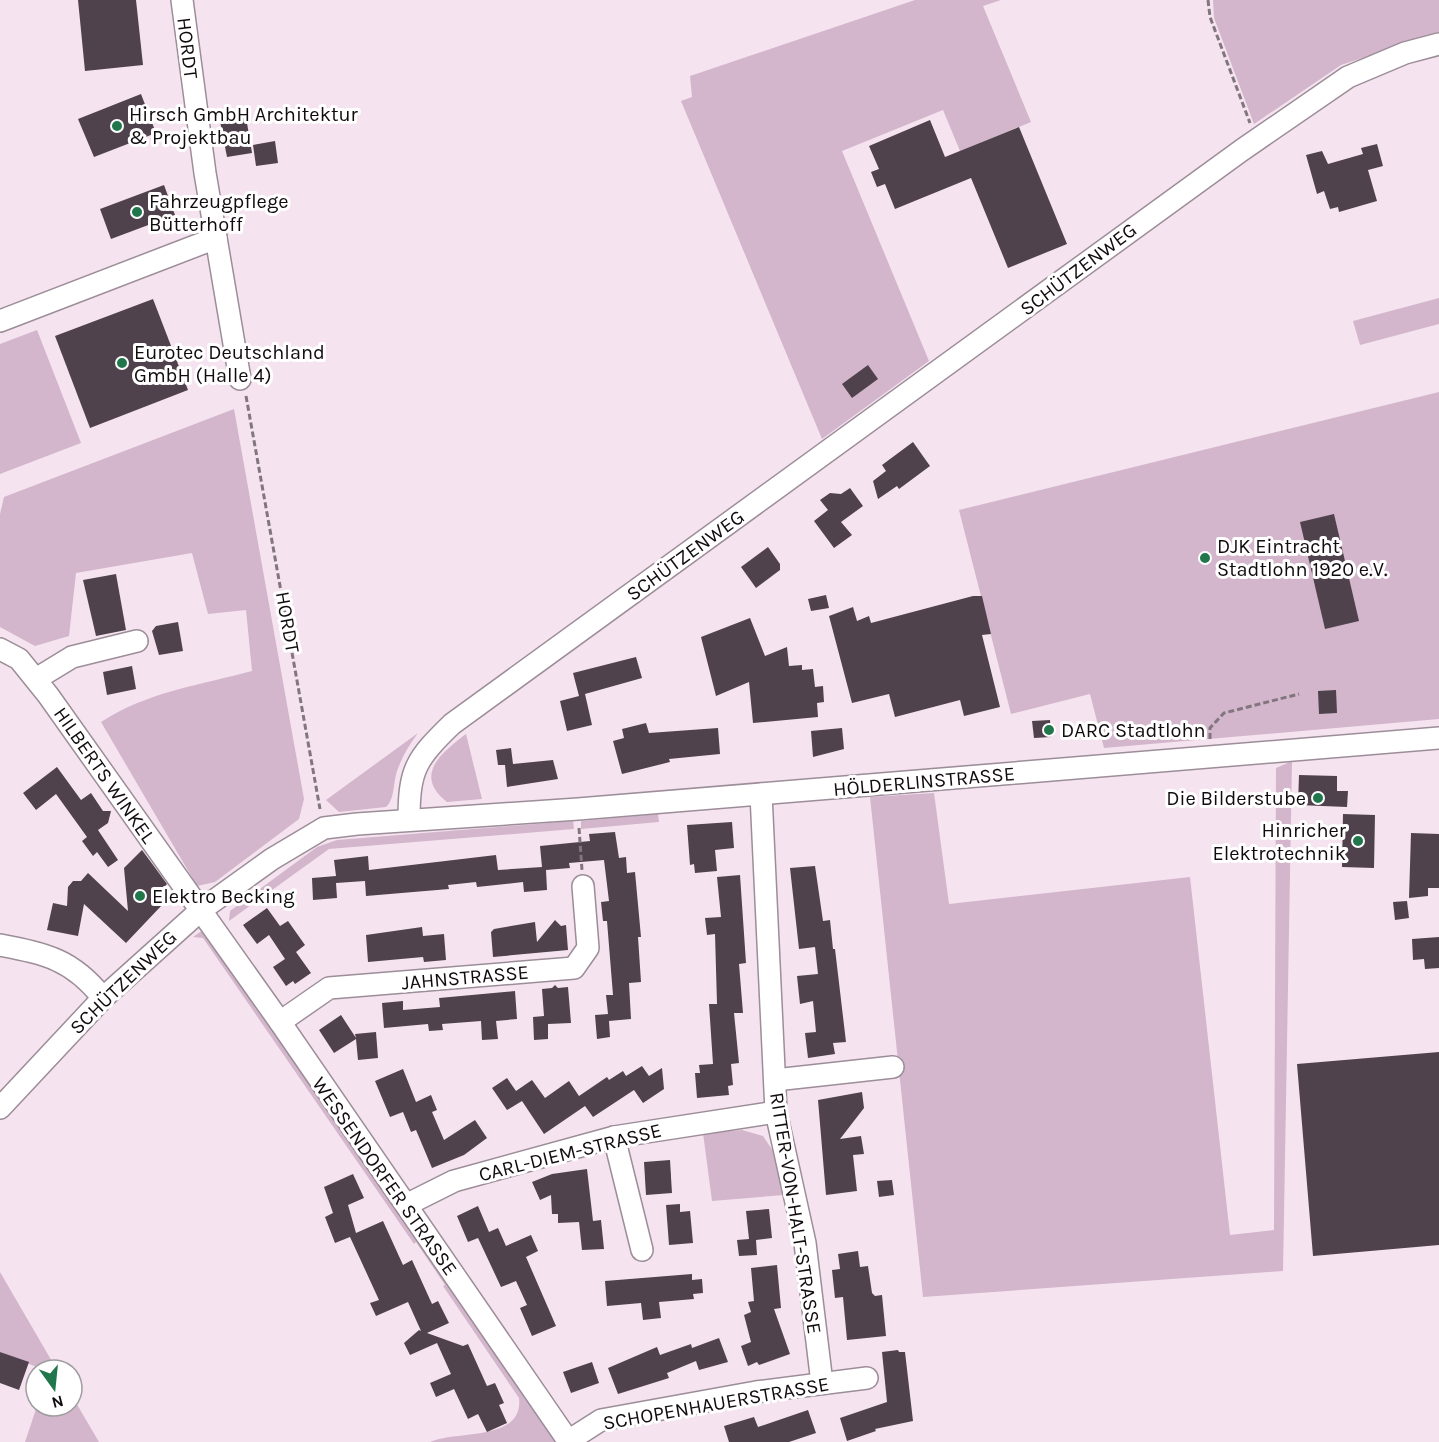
<svg xmlns="http://www.w3.org/2000/svg" width="1439" height="1442" font-family="Karla,sans-serif">
<rect width="100%" height="100%" fill="#f5e4f0"/>
<!-- green -->
<g fill="#d3b6cb">
<path d="M915,0h86l-18,6 48,116 -71,29 -17,-41 -101,41 87,210 -107,78 -141,-338 11,-4 -2,-21z"/>
<path d="M1213,0h226v33l-98,32 -87,59 -40,-106z"/>
<path d="M1439,298v26l-79,21 -7,-24z"/>
<path d="M37,330l44,113 -81,31v-130z"/>
<path d="M1439,392v327l-335,29 -14,-54 -79,20 -52,-204z"/>
<path d="M234,409l70,390 -5,20 -84,63 -18,4 -96,-164c46,-30 99,-37 151,-51l-6,-61 -38,4 -16,-61 -116,20 -7,63 -34,10 -35,-19v-113l4,-17z"/>
<path d="M418,733c-9,12 -16,24 -21,38 -4,12 -2,28 -11,36l-47,5 -13,-12z"/>
<path d="M466,734l16,65 -35,3c-34,-27 -6,-49 19,-68z"/>
<path d="M1292,761l-9,510 -360,26 -53,-500 64,-4 15,111 241,-27 40,358 44,-5 2,-462z"/>
<path d="M658,814l1,8 -78,7v-8z"/>
<path d="M573,821l1,8 -245,20 -100,72 1,-10 87,-64 20,-7z"/>
<path d="M203,930l361,512h-134c26,-12 94,0 89,-44l-76,-112 2,-1 -29,-43 -2,2 -211,-306 -10,-1z"/>
<path d="M742,1130l21,6 12,18 9,41 -72,6 -9,-68z"/>
<path d="M0,1272l57,98h-13l-44,-18z"/>
<path d="M72,1396l27,46h-74l12,-36h35z"/>
</g>
<!-- building -->
<g fill="#4f424c">
<path d="M78,0h58l7,65 -58,6z"/>
<path d="M141,94l15,39 -62,24 -16,-38z"/>
<path d="M245,111l7,42 -25,4 -8,-41z"/>
<path d="M930,120l15,37 74,-30 48,117 -59,24 -37,-90 -76,31 -10,-25 -8,3 -6,-15 8,-3 -10,-23z"/>
<path d="M275,141l3,22 -22,3 -3,-21z"/>
<path d="M1377,144l6,22 -15,4 9,31 -38,11 -1,-5 -8,2 -6,-18 -7,3 -11,-39 16,-4 6,13 35,-10 -2,-6z"/>
<path d="M164,185l11,30 -64,24 -11,-30z"/>
<path d="M153,299l35,91 -98,38 -35,-92z"/>
<path d="M868,365l10,14 -26,19 -10,-14z"/>
<path d="M913,442l17,24 -31,23 -2,-3 -19,13 -5,-18 13,-10 -4,-6z"/>
<path d="M850,488l13,18 -22,16 11,13 -18,13 -20,-27 14,-11 -8,-10 10,-7 11,1z"/>
<path d="M1334,514l25,107 -34,8 -25,-107z"/>
<path d="M768,547l12,17v6l-24,18 -15,-21z"/>
<path d="M116,574l10,56 -30,6 -13,-56z"/>
<path d="M826,595l3,13 -18,3 -3,-12z"/>
<path d="M973,596h9l9,38 -9,1 18,72 -36,9 -4,-16 -65,17 -6,-23 -37,9 -23,-87 24,-9 4,14 12,-5 2,7z"/>
<path d="M750,618l15,38 22,-9 2,19 13,-1v5l11,-1 2,18 8,-1 1,16 -7,1 1,14 -65,6 -4,-41 -33,14 -15,-59z"/>
<path d="M178,622l5,29 -24,4 -7,-24 4,-5z"/>
<path d="M636,657l6,21 -57,16 7,31 -25,6 -7,-30 19,-5 -6,-23z"/>
<path d="M132,666l4,23 -29,6 -4,-23z"/>
<path d="M1336,690l1,23 -18,1 -1,-23z"/>
<path d="M1050,720l1,17 -17,1 -2,-17z"/>
<path d="M646,723l3,10 69,-5 2,26 -51,5 1,3 -48,12 -9,-33 11,-3 -2,-9z"/>
<path d="M842,728l2,21 -31,8 -2,-26z"/>
<path d="M511,748l2,16 40,-4 5,19 -51,8 -2,-22h-7l-2,-15z"/>
<path d="M57,767l24,33 10,-7 12,18h8l-3,12 -10,7 20,30 -10,7 -11,-15 -4,4 -11,-15 5,-4 -31,-43 -20,16 -13,-17z"/>
<path d="M1299,775l38,1v15h11l-1,16 -49,-2z"/>
<path d="M1343,814l32,1 -1,53 -32,-1z"/>
<path d="M732,822l2,26 -19,2 2,21 -22,2 -1,-9 -4,1 -3,-40z"/>
<path d="M615,832l4,26 7,-1 1,16 8,-1 6,65h-3l3,45 -12,1 2,36 -22,2 1,16 -13,2 -2,-24 13,-1 -2,-19h7l-6,-74h-4l-2,-19 8,-1 -5,-41 -35,3 1,5 -24,2 1,20 -23,2 -1,-10 -46,5 -1,-5 -28,3 1,4 -83,7 -1,-15 -29,2 1,15 -24,2 -1,-22 24,-2 -2,-16 34,-4 1,14 127,-15 2,15 44,-3 -2,-21 50,-5 -1,-7z"/>
<path d="M1411,833l28,1v54h-11v8l-19,2z"/>
<path d="M142,850l25,34 -12,13 8,7 -37,39 -42,-39 -6,32 -31,-6 6,-27 14,3 1,-19 5,-6h8l7,-8 40,38 -4,-43z"/>
<path d="M815,866l8,55 7,-1 3,29h2l11,93 -13,1 2,11 -27,4 -3,-25 11,-1 -3,-31 -13,3 -3,-28 21,-2 -3,-27 -16,2 -9,-81z"/>
<path d="M740,875l6,88 -7,1 4,49h-9l5,50 -8,1 2,21 -5,1 1,9 -32,3 -2,-25h5l-1,-8 14,-1 -4,-60h8l-2,-70 -8,1 -2,-17 16,-1 -4,-40z"/>
<path d="M1407,901l2,17 -14,2 -2,-18z"/>
<path d="M267,908l13,18 8,-5 17,24 -9,7 15,21 -16,11 -2,-3 -7,5 -13,-19 12,-8 -16,-24 -12,9 -14,-19z"/>
<path d="M555,920l6,6 5,-1 2,25 -75,7 -2,-25 3,-3 41,-7 2,20z"/>
<path d="M422,927l1,9 21,-2 2,26 -22,2 -1,-5 -55,5 -2,-27z"/>
<path d="M1439,937v31l-14,1 -1,-10 -11,1 -1,-21z"/>
<path d="M555,985l3,3 10,-1 3,36 -23,1v15l-14,1 -1,-23 11,-1 -2,-27 10,-1z"/>
<path d="M515,991l2,28 -21,2 2,18 -16,1 -1,-19 -39,3 1,6 -14,1 -1,-7 -44,4 -2,-25 21,-2v9l37,-3 -1,-9z"/>
<path d="M341,1015l15,23 -1,-4 21,-2 2,26 -20,2 -2,-21 -22,14 -15,-23z"/>
<path d="M1439,1052v193l-126,11 -16,-192z"/>
<path d="M642,1066l7,10 13,-8 2,21 -21,14 -9,-13 -41,27 -8,-11 -41,28 -22,-33 -15,9 -15,-22 15,-10 9,13 16,-11 13,18 24,-17 10,15 28,-19 2,3 14,-9 3,5z"/>
<path d="M403,1069l13,33 15,-7 6,15 -5,2 12,28 31,-20 12,18 -23,17 -32,13 -16,-38 -5,2 -8,-20 -13,5 -15,-36z"/>
<path d="M862,1092l2,16 -24,31 21,-3 3,18 -11,1 4,36 -31,4 -8,-95z"/>
<path d="M670,1160l2,33 -26,2 -2,-33z"/>
<path d="M587,1169l6,52 8,-1 3,29 -22,1 -3,-28 -21,1v-9h-6l-1,-19 -11,5 -8,-18 20,-8z"/>
<path d="M353,1174l11,24 -16,7 8,28 27,-12 20,44 9,-5 20,44 6,-3 11,22 -22,10 36,13 5,-2 19,42 8,-3 9,20 -5,2 8,18 -20,9 -9,-18 -10,5 -14,-30 -18,8 -6,-14 21,-9 -14,-31 -27,12 -6,-12 15,-13 2,1 -13,-29 -32,14 -6,-13 9,-3 -29,-63 -15,6 -10,-26 8,-4 -9,-26z"/>
<path d="M892,1180l2,15 -15,2 -2,-16z"/>
<path d="M680,1204v8l10,-1 3,32 -24,2 -3,-40z"/>
<path d="M478,1206l11,26 9,-4 8,18 25,-11 7,16 -12,6 30,69 -24,10 -12,-28 7,-3 -11,-24 -15,6 -23,-49 -10,4 -11,-26z"/>
<path d="M769,1209l3,29 -16,2 1,15 -18,1 -2,-16 12,-1 -3,-28z"/>
<path d="M858,1251l2,16 8,-1 4,27 3,3 7,-1 4,41 -39,4 -4,-43 -8,1 -3,-28 8,-1 -2,-15z"/>
<path d="M777,1265l4,43 -7,1 16,45 -31,11 -2,-3 -9,4 -7,-20 10,-4 -7,-27 7,-3 -3,-10 6,-1 -3,-33z"/>
<path d="M692,1274v6l10,-1 1,14 -10,1 1,5 -35,3 2,16 -18,2 -2,-17 -34,3 -2,-25z"/>
<path d="M719,1338l9,24 -29,8 -3,-9 -29,12 2,5 -51,16 -10,-26 49,-21 3,8 31,-11 1,4z"/>
<path d="M898,1350l1,2h6l8,69 -38,8 1,2 -29,10 -7,-23 47,-16 -5,-50z"/>
<path d="M0,1352l29,10 -10,28 -19,-7z"/>
<path d="M592,1362l7,21 -28,10 -8,-21z"/>
<path d="M808,1410l8,23 -27,9h-60l-5,-16 30,-9 4,10z"/>
</g>
<g fill="none" stroke-linecap="round" stroke-linejoin="round">
<!-- minor casing -->
<g stroke="#9c8d98" stroke-width="24">
<g id="minor">
<path d="M182,0l23,173 35,206"/>
<path d="M0,321l216,-83"/>
<path d="M0,649l19,10 29,36 232,327 289,420"/>
<path d="M36,679l36,-22 65,-16"/>
<path d="M761,794l15,318 29,131 17,140"/>
<path d="M409,820c0,-51 7,-61 43,-96l790,-574 106,-73 57,-24 34,-9"/>
<path d="M0,945c46,9 72,14 103,53"/>
<path d="M280,1022l49,-34 245,-20 14,-20 -5,-62"/>
<path d="M775,1080l118,-13"/>
<path d="M0,1108l103,-110 98,-88 71,-51 52,-31 33,-4 221,-15 861,-71"/>
<path d="M614,1137l28,113"/>
<path d="M406,1205l48,-24 160,-44 162,-25"/>
<path d="M568,1441l33,-21 155,-28 111,-14"/>
</g>
</g>
<!-- path -->
<g stroke="#81767e" stroke-width="3" stroke-dasharray="6 3" stroke-linecap="butt">
<path d="M1208,0l2,17 40,106"/>
<path d="M246,396l74,413"/>
<path d="M1210,739v-11l14,-15 75,-19"/>
<path d="M579,828l3,42"/>
</g>
<!-- minor -->
<use href="#minor" stroke="#fff" stroke-width="21"/>
</g>
<!-- markers -->
<g fill="#21774b" stroke="#fff" stroke-width="2">
<circle cx="117" cy="126" r="6"/>
<circle cx="137" cy="212" r="6"/>
<circle cx="122" cy="363" r="6"/>
<circle cx="1205" cy="558" r="6"/>
<circle cx="1049" cy="730" r="6"/>
<circle cx="1318" cy="798" r="6"/>
<circle cx="1358" cy="841" r="6"/>
<circle cx="140" cy="896" r="6"/>
</g>
<g text-anchor="middle" stroke-width="6" stroke-linejoin="round" paint-order="stroke">
<!-- street labels -->
<g font-size="20" fill="#100b0e" stroke="#fff">
<text transform="translate(188 48) rotate(83)" y="7">HORDT</text>
<text transform="translate(1078 269) rotate(-37)" y="7">SCHÜTZENWEG</text>
<text transform="translate(685 555) rotate(-36)" y="7">SCHÜTZENWEG</text>
<text transform="translate(288 622) rotate(80)" y="7">HORDT</text>
<text transform="translate(105 775) rotate(55)" y="7">HILBERTS WINKEL</text>
<text transform="translate(924 781) rotate(-5)" y="7">HÖLDERLINSTRASSE</text>
<text transform="translate(465 977) rotate(-5)" y="7">JAHNSTRASSE</text>
<text transform="translate(123 982) rotate(-44)" y="7">SCHÜTZENWEG</text>
<text transform="translate(570 1152) rotate(-14)" y="7">CARL-DIEM-STRASSE</text>
<text transform="translate(385 1176) rotate(55)" y="7">WESSENDORFER STRASSE</text>
<text transform="translate(796 1213) rotate(81)" y="7">RITTER-VON-HALT-STRASSE</text>
<text transform="translate(716 1403) rotate(-10)" y="7">SCHOPENHAUERSTRASSE</text>
</g>
<!-- poi labels -->
<g font-size="20" fill="#100b0e" stroke="#fff" text-anchor="start">
<text x="129" y="121">Hirsch GmbH Architektur<tspan x="129" dy="23">&amp; Projektbau</tspan></text>
<text x="149" y="208">Fahrzeugpflege<tspan x="149" dy="23">Bütterhoff</tspan></text>
<text x="134" y="359">Eurotec Deutschland<tspan x="134" dy="23">GmbH (Halle 4)</tspan></text>
<text x="1217" y="553">DJK Eintracht<tspan x="1217" dy="23">Stadtlohn 1920 e.V.</tspan></text>
<text x="1061" y="737">DARC Stadtlohn</text>
<text x="1306" y="805" text-anchor="end">Die Bilderstube</text>
<text x="1346" y="837" text-anchor="end">Hinricher<tspan x="1346" dy="23">Elektrotechnik</tspan></text>
<text x="152" y="903">Elektro Becking</text>
</g>
</g>
<!-- north arrow -->
<g transform="translate(54 1388) rotate(165)"><circle r="28" fill="#ffffff" stroke="#9f9d9f" stroke-width="1.5"/>
<path d="M0-4.5L10 22L0 15L-10 22Z" fill="#21774b"/>
<text y="-9" font-size="16" font-weight="bold" text-anchor="middle" fill="#100b0e">N</text>
</g>
</svg>
